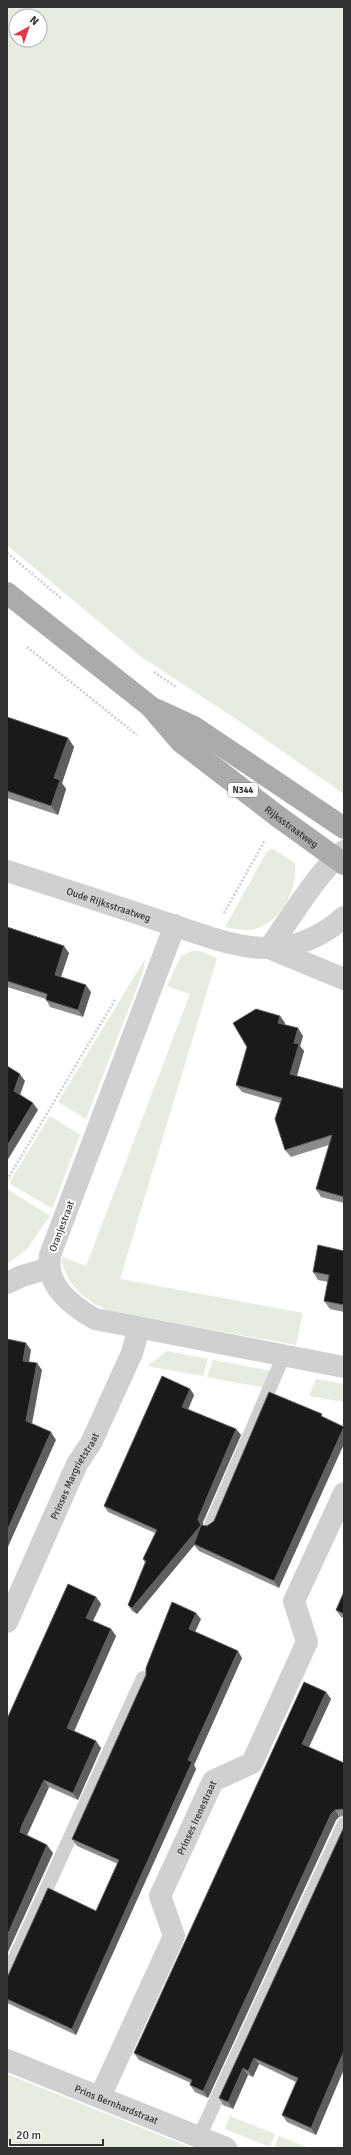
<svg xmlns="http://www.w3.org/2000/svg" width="351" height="2155" font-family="Signika,sans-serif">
<rect width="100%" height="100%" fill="#fff"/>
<!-- green -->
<g fill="#e6ecdf" fill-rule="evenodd">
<path d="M7,7h337v787l-108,-75 -96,-63 -133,-111zM16,16h24v24h-24z"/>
<path d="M273,849l22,14c3,29 -16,65 -48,67 -7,0 -15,-2 -22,-3l42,-76z"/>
<path d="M192,951h8l17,7 -97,321 183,34 -7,32 -187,-34c-26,-12 -38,-22 -48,-50l1,-4 24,9 104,-272 -23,-8 14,-30z"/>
<path d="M145,959l-2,13 -57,147 -28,-17z"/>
<path d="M50,1116l30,19 -27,72 -5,-1 -39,-23z"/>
<path d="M7,1189l43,27 -23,33 -20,15z"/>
<path d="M167,1351l41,8 -5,17 -56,-10z"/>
<path d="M213,1360l59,11 -7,17 -58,-11z"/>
<path d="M316,1379l28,5v18l-35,-6z"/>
<path d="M7,2074l185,74h-166l-19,-8z"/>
<path d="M230,2116l45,18 -5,13 -45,-18z"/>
<path d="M279,2136l30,12h-35z"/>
</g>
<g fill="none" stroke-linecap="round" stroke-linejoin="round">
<!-- path -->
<g stroke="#cdcdcd" stroke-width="2.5" stroke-dasharray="2 2" stroke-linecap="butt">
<path d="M7,553l55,46"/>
<path d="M27,647l110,88"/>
<path d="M154,672l22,15"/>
<path d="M224,913l41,-73"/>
<path d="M7,1180l108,-180"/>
</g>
<!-- service -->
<g stroke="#d0d0d0" stroke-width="14">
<path d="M211,1525l73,-170"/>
<path d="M7,1975l136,-297"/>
<path d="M199,2137l145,-313"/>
</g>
<!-- minor -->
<g stroke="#d0d0d0" stroke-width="22">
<path id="s1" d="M7,871c53,17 106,34 159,52 33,10 69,26 104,25 27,0 54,-13 74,-31"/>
<path d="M175,925l-125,330c-5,30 20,50 45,64l249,48"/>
<path d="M269,948c20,-27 49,-77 75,-97"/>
<path d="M269,948l75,31"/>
<path d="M7,1283l15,-7 27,-8"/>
<path id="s2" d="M7,1622l70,-158 14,-21 41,-90 7,-25"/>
<path id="s3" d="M7,2060l219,88"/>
<path id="s4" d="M100,2097l74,-161 -14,-40 53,-115 39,-18 55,-121 -13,-41 50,-108"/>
</g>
<!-- primary -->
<g stroke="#ababab" stroke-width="22">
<path id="s5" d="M7,593l144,114 30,35 99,76 64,46"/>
<path d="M157,710l37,17 150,101"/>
</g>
</g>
<!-- wall -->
<g fill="#8c8c8c">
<path d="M7,717l61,21 6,9 -12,36 4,6 -8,26 -51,-17z"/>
<path d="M7,927l62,26 -8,24 30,15 -8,25 -33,-10 -4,-8 -39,-12z"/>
<path d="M280,1016l5,7v2l18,11 -3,10 4,5 -7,25 47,13v114l-23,-6 -5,-8 13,-44 -38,12 -6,-7 -5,-47 -38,-11 -6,-7z"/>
<path d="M344,1251v61l-14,-3 -6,-8 4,-19 -10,-2 -5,-8z"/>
<path d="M190,1389l4,6 -6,15 48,19 5,6 -38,87v3l4,1 7,-5 55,-129 10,196 -80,-37 -5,-6 -57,69 -5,-3 -4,-6 17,-42 -2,-4 12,-26 -47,-21 -4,-6z"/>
<path d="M344,1592v26l-3,-1 -5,-7z"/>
<path d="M96,1597l5,7 -8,17 18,8 5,7 -42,95 27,17 -23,52 -29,-13 -21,46 -1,2 26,18 -46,101v-235z"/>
<path d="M201,1619l-6,13 47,26 -48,107 2,4 -120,266 -69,-32v-25l89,-67 22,-47 -41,-18 -5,-7z"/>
<path d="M326,1692l5,7 -22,48 35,16v53l-5,1 -3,3 -128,278 -13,-6 -5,-7 1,-2 -52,-23 -5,-7z"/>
<path d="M344,1827v242l-28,66 -29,-13 -5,-7 14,-33 -37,-18 -6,13 -5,-2 -15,34 -10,-4 -4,-7z"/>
</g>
<!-- shaded-wall -->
<g fill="#5f5f5f">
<path d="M68,738l6,9 -12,36 4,6 -8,26 -7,-9 3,-28z"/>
<path d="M64,946l5,7 -10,29 -4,-7z"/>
<path d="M86,985l5,7 -8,25 -5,-7z"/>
<path d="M280,1016l5,7 -1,7 -6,-7z"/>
<path d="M298,1028l5,8 -3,10 4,5 -9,31 -5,-8 4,-31z"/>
<path d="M20,1074l5,7 -6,17 -5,-7z"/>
<path d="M33,1103l5,7 -31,51v-15z"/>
<path d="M26,1343l5,7 -3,18 -5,-7z"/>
<path d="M37,1363l5,7 -11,59 -5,-8z"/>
<path d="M190,1389l4,6 -8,19 -4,-7z"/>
<path d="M344,1427v17l-65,144 -5,-7z"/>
<path d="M236,1429l5,6 -38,87v4l3,5 -69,83 -5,-6 66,-88 1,-4z"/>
<path d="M51,1432l5,8 -49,109v-18z"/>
<path d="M96,1597l5,7 -10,21 -5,-7z"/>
<path d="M196,1613l5,6 -8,17 -4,-7z"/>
<path d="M111,1629l5,7 -44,100 -5,-8z"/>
<path d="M238,1651l4,7 -48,107 2,4 -120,266 -4,-6 116,-269z"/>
<path d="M326,1692l5,7 -24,52 -5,-7z"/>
<path d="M96,1741l5,7 -23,52 -5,-7z"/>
<path d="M44,1780l5,7 -21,46 -3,7 -5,-8 2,-7z"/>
<path d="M335,1810l4,7 -3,3 -128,278 -5,-7 128,-277z"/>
<path d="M47,1845l6,8 -46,101v-18z"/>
<path d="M344,2051v18l-28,66 -5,-7z"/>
<path d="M254,2058l5,6 -6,13 -5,-6z"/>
<path d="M243,2068l5,7 -15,34 -5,-7z"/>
</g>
<!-- building -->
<g fill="#1a1a1a" stroke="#5f5f5f">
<path d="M7,717l61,21 -14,40 6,2 -9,26 -44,-15z"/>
<path d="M7,927l57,19 -9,29 31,10 -8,25 -32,-10 1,-6 -40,-13z"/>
<path d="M256,1009l24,7 -2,7 20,5 -4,15 5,1 -9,30 54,15v108l-28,-8 16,-54 -47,15 -10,-31 7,-21 -46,-13 11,-38 -14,-24z"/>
<path d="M7,1066l13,8 -6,17 19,12 -26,43z"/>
<path d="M318,1245l26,6v54l-20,-4 5,-26 -16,-3z"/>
<path d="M7,1339l19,4 -3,18 14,2 -11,58 25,11 -44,99z"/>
<path d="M162,1376l28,13 -8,18 54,22 -37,87 -1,4 3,5 -69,83 -4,-3 18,-44 -3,-2 14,-29 -53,-24z"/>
<path d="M269,1392l53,22 -1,2 23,11 -70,154 -80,-37 7,-19 6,1 7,-5z"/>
<path d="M68,1584l28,13 -10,21 25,11 -44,99 29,13 -23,52 -29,-13 -22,45 -2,7 27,13 -40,91v-217z"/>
<path d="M344,1592v22l-8,-4z"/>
<path d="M172,1602l24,11 -7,16 49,22 -50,109 4,2 -120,267 -65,-30v-21l41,-90 48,23 23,-51 -47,-21 74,-164v-7z"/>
<path d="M304,1682l22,10 -24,52 42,19v48l-2,-2 -7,1 -4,4 -128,277 -13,-6 2,-5 -58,-27z"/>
<path d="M344,1827v224l-33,77 -29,-13 16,-37 -44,-20 -6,13 -5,-3 -15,34 -9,-4z"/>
</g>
<g text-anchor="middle" stroke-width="4" stroke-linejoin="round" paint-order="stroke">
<!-- shield labels -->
<rect fill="#fff" stroke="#707070" stroke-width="1" x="228" y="783" width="30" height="14" rx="3"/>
<g font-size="9" font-weight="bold" fill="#333">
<text x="243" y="793">N344</text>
</g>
<!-- street labels -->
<g font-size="10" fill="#333" stroke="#fff">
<text dy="4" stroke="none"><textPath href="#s5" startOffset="369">Rijksstraatweg</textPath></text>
<text dy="4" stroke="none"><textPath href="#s1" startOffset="107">Oude Rijksstraatweg</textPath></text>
<text transform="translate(61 1226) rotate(-69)" y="4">Oranjestraat</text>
<text dy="4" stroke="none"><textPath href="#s2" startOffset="161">Prinses Margrietstraat</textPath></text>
<text dy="4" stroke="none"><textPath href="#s4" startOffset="306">Prinses Irenestraat</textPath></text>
<text dy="4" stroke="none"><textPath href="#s3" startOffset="118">Prins Bernhardstraat</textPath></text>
</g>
</g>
<!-- border -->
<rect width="351" height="2155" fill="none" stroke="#333333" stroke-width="16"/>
<!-- north arrow -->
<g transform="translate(28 28) rotate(40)"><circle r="19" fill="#ffffff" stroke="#adadad"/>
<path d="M0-3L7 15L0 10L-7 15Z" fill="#e63946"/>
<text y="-6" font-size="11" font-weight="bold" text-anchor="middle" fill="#333333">N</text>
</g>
<!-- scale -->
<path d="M10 2139v6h93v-6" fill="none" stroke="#333333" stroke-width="2"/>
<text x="16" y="2139" font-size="12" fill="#333333" stroke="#ffffff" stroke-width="3" paint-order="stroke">20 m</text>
</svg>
